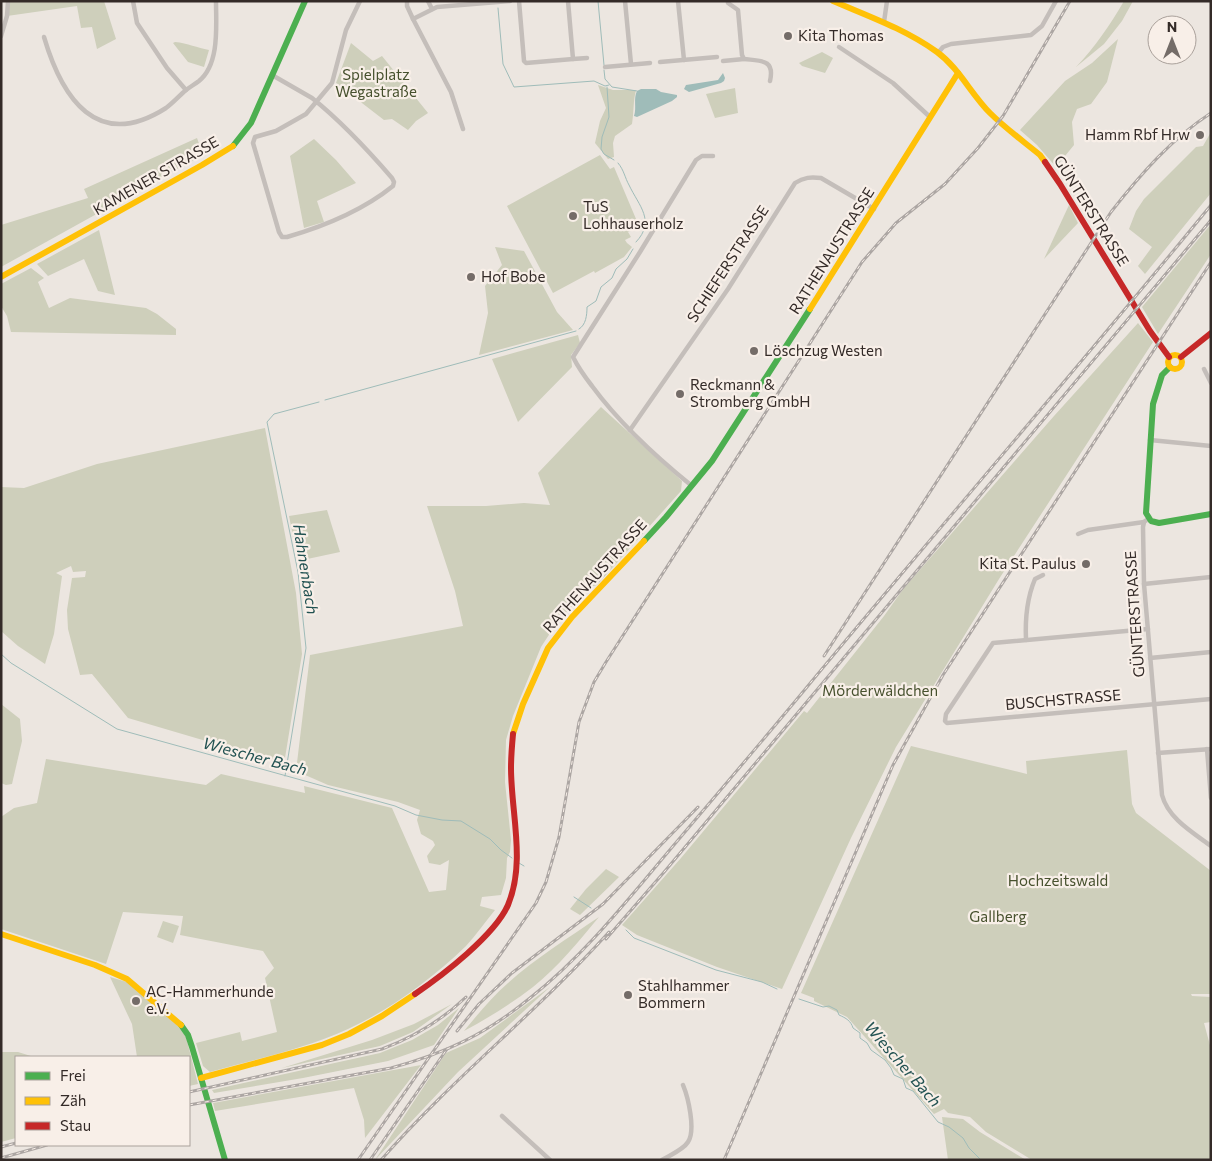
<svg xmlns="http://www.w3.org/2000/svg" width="1212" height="1161" font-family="Commissioner,sans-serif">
<rect width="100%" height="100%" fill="#ece6e0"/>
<!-- green -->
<g fill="#cecfbb">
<path d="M8,1h96l12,38 -19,10 -5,-22 -11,1 -4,-22 -70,10z"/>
<path d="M1124,1h9l-11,20 -18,23 -28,23c19,-20 34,-42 48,-66z"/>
<path d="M1118,39l-11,43 -16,22 -14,5 -5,13 2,23 -18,22 -19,-22 -17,-15 45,-49 27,-18z"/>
<path d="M175,42c13,1 22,6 34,8l-5,17 -16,-5 -15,-19z"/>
<path d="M351,43l22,18 9,-5 46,57 -12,8 -8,9 -16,-11 -8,1 -48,-37z"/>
<path d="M822,52l11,6 -8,15 -23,-7 -3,-3z"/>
<path d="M598,85l15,5h23c-3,11 -2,22 -4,34l-17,12 -2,7 1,14 -6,2 -13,-16 5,-22 6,-13z"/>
<path d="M735,88l3,25 -23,5 -9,-24z"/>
<path d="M1211,132v61l-66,81 -7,-8 14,-19 -23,-18 7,-18 8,-12 52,-52 7,-1z"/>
<path d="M197,138l6,17 -202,112v-42l87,-27 -4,-9z"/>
<path d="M314,139l22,21 20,23 -39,18 7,21 -20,6 -14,-72z"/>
<path d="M600,155l10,14 4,-2 25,59 -11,6 3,5 -6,3 2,3 5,4 -8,10 -29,16 -1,-2 -41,22 -46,-87z"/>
<path d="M1069,205l9,18 -34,36z"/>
<path d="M1211,224v30l-53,80 -16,-27z"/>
<path d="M99,230l16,65 -17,-4 -14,-32 -36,17 -11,-12z"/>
<path d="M495,247l29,4 33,61 16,18 -94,25 9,-42 -3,-27 17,-21z"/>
<path d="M31,268l13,10 -6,4 11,26 21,-10 76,10 11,6 19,15v6l-165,-3 -4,-16 -6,-10v-22z"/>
<path d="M1138,323l15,19 -154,237 -103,168 -45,91 -69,151 -65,-22 -80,-32 -15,-10 59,-67 123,-147 3,2 77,-97 20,-28 150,-172z"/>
<path d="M578,335l2,8 -9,12 1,12 -54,55 -26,-63z"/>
<path d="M601,407l81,74 -1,10 -84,94 -7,2 -32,34 -17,26 -28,69 -7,24 -1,42 6,58 -1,12 -3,6 -1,20 -5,17 -19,2 -2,9 15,4c-10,12 -19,25 -29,36 -33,32 -76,64 -118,83 -44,20 -92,30 -138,43l-7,-6 -7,-23 44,-11 2,9 35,-9 -12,-54 9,-10 -11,-17 -83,-16 3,-19 -60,-4 -17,52 -105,-35v-112l13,-9 23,-5 9,-44 160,26 15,-11 84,19 -1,-7 88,22 37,84 17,-2 3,-30 -9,5 -11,-2 -2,-7 8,-11 -2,-4 -12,-7 -4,-14 3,-10 -22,-8 -70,-17 -32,-14 14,-116 153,-29 -8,-35 -28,-85h59l38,-3 26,2 -12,-32z"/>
<path d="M265,428l31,165 6,61 -18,110 -156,-46 -36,-44 -12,1 -12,-46 -1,-19 5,-32 13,-1 1,-6 -13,1 -2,-6 -15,7 6,3 -8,58 -9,30 -27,-18 -17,-15v-144l23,1 73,-24z"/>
<path d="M327,510l13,42 -42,9 -9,-45z"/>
<path d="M1,704l19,15 2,22 -10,43 -6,1 -5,-2z"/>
<path d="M911,746l116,28 -1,-13 101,-11 5,54 4,9 75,58v123h-20l1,2 19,1v25l-7,1 7,26v111h-179l-46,-28 -16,-15 -22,-4 -4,-4 -10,5 -87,-97 -33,-16v-3l-13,-5z"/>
<path d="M606,869l13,8 -39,38 -10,-6 16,-20z"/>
<path d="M599,917c-20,24 -41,50 -66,70 -22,17 -45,31 -69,44 14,-17 28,-34 44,-48 28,-25 60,-45 91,-66z"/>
<path d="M163,921l16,5 -6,17 -16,-6z"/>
<path d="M110,977l17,5 47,39 12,16 12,47 -9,2v-29h-52l-5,-33z"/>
<path d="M550,987l-92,85 -83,88 71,-107 34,-15z"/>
<path d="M452,1004l-39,28 -33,14 -98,22 90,-28 42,-16z"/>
<path d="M459,1008l-25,37 -46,16 -85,17 -89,15 -2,-3 168,-37 32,-13 26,-15z"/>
<path d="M1,1052h17l16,5h-18v81l-15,4z"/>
<path d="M421,1065l-56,73 -1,-18 -10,-32 -139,23 -2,-8z"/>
<path d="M942,1117l21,2 17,13 46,28h-78z"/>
</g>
<!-- water -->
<g fill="#9fbcb9">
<path d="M723,73l2,5 -1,3 -3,2 -32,9 -5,-3 2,-4 32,-5z"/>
<path d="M641,89h15l5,3 16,3v2l-5,4 -35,16 -3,-1c3,-8 -1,-17 3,-25z"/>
</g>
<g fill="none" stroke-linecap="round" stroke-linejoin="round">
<!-- stream -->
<g stroke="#9fbcb9" stroke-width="1">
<path d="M598,1l6,64"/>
<path d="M498,8l5,56 11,23 80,-6 11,5 4,-1"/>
<path d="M604,70l1,9 7,8 25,4"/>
<path d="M607,87l2,30 -7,20 -1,12 3,5 10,6"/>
<path d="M618,163c6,7 7,15 11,22 10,21 27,36 7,57"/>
<path d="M579,329c7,-4 8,-14 8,-22l9,-6 5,-14 11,-9 4,-9 11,-10 6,-10"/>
<path d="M325,400l251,-69"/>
<path d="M1,654l10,9 106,66 278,77 21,9 26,5 19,1 29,18 11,11 11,8"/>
<path d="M285,776l21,-128 -8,-76 -31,-150 7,-8 45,-12"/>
<path d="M519,863l5,3"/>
<path d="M574,897l17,11"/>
<path d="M626,930l8,8 82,32 46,12 15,7"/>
<path d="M799,999l24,8 6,-1 8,4 2,5c7,3 12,6 14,13l7,5v5l7,5 4,7 14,10 6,8 3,7 9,4 3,9 7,3 25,31 11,5 14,11 6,10 12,12"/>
</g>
<!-- street -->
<g stroke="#c4beba" stroke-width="4.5">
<path d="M133,1l4,22 30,45 19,22c4,-3 9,-6 13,-9 21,-17 17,-56 17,-80"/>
<path d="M407,1v5l6,13 38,73 12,37"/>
<path d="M428,1l4,8"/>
<path d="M519,1l5,60 2,2 47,-4 -5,-58"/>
<path d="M625,1l6,63"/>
<path d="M678,1l6,59"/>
<path d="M728,1v2l10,7 4,45 2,4c17,2 31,0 26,22"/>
<path d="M413,19l24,-12 73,-6"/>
<path d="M884,22l3,-21"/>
<path d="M1,36l6,-20 1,-15"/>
<path d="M44,37c18,61 53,115 122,71 7,-5 13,-12 20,-18"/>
<path d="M839,47l54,36 37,34"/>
<path d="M938,53l5,-6 8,-3 80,-9 11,-9 14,-25"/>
<path d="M573,59l14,-1"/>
<path d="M723,61l21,-2"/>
<path d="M660,62l57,-5"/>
<path d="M605,67l45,-4"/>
<path d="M272,75l40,23c30,24 55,51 80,80l2,4 -1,4c-31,25 -68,40 -106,51h-5l-3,-5 -26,-89 2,-6 21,-6 30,-17 26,-31 14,-53 14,-29"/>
<path d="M1204,369l7,14"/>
<path d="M630,430l98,-141 67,-106c9,-6 16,-6 26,-5l53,31"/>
<path d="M1150,440l61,6"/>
<path d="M692,486c-37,-30 -72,-62 -100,-100 -7,-9 -14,-19 -19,-29l67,-105 56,-92 6,-4h11"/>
<path d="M1148,519l-4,3 -1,5 1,57 18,211c6,23 30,37 49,51"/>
<path d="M1078,534l10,-4 56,-8"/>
<path d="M1144,584l67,-7"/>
<path d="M1148,629l-155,14 -47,71 -1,7 2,2 264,-24"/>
<path d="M1026,640c-1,-21 1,-42 9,-61l8,-4"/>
<path d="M1150,658l61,-6"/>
<path d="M1207,749l4,49"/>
<path d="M1158,753l53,-4"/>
<path d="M502,1116l48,44"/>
<path d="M662,1160c8,-5 21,-10 26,-18 8,-12 0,-45 -5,-57"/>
</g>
<!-- fast -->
<g stroke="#4caf50" stroke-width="6">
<path d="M233,146l18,-23 54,-122"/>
<path d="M1170,367l-8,8 -9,29 -7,109 5,8 8,2 52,-9"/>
<path d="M644,541l22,-24 46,-56 98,-152"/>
<path d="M181,1025l7,10 4,12 33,113"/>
</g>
<!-- slow -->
<g stroke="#ffc107" stroke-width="6">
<path d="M833,1c35,15 72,28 104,51 22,16 34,42 53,61 15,15 33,28 50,42l5,7"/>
<path d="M1,277l201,-112 31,-19"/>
<path d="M810,309l148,-236"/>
<circle cx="1175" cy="362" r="7"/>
<path d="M513,734l10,-30 25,-56 24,-31 72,-76"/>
<path d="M1,934l94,31 32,14 54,46"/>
<path d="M201,1078l121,-33 27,-11 33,-18 33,-22"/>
</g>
<!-- jam -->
<g stroke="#c62828" stroke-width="6">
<path d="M1045,162l15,22 90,147 19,26"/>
<path d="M1181,357l30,-24"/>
<path d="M415,994c28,-19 80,-59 93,-89 18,-43 3,-92 3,-137 0,-11 1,-23 2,-34"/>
</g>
<!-- rail casing -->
<g stroke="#aca6a3" stroke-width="3">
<g id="rail">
<path d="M824,656l287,-444c29,-37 60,-73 100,-99"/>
<path d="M606,939l59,-68 546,-651"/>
<path d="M457,1031l22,-27 33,-31 91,-69 95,-97"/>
<path d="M189,1092l193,-43c32,-12 59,-28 84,-52"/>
<path d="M189,1105l202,-37c55,-15 95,-34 139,-70 51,-40 92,-91 133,-140 48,-57 97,-114 144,-171 134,-162 272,-320 404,-482"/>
<path d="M1,1147l15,-4"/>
<path d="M1,1158l46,-13"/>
<path d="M358,1160l178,-257 10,-21 13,-45 20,-115 15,-40 12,-20 256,-400 34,-39 49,-39 33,-36 25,-32 67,-115"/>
<path d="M370,1160l77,-111"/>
<path d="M381,1160c71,-81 156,-148 228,-228"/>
<path d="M724,1160l169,-395 50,-90 268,-413"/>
</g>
</g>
<!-- rail -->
<use href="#rail" stroke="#f8efe8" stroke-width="1" stroke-dasharray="4" stroke-linecap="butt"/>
</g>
<!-- markers -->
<g fill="#746c68" stroke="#f8efe8" stroke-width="2">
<circle cx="788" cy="36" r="5"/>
<circle cx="1200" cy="135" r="5"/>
<circle cx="573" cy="216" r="5"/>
<circle cx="471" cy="277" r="5"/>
<circle cx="754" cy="351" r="5"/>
<circle cx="680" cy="394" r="5"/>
<circle cx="1086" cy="564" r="5"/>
<circle cx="628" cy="995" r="5"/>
<circle cx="136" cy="1001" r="5"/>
</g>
<g text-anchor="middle" stroke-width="4.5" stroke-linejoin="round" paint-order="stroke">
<!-- poi labels -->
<g font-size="15" fill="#342b28" stroke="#f8efe8" text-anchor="start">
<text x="798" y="41">Kita Thomas</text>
<text x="1190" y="140" text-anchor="end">Hamm Rbf Hrw</text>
<text x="583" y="212">TuS<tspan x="583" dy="17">Lohhauserholz</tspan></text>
<text x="481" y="282">Hof Bobe</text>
<text x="764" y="356">Löschzug Westen</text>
<text x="690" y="390">Reckmann &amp;<tspan x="690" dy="17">Stromberg GmbH</tspan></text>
<text x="1076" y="569" text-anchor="end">Kita St. Paulus</text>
<text x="638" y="991">Stahlhammer<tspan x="638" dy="17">Bommern</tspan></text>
<text x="146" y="997">AC-Hammerhunde<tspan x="146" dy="17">e.V.</tspan></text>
</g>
<!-- park labels -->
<g font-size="15" fill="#47512e" stroke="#f8efe8">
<text x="376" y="80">Spielplatz<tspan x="376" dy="17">Wegastraße</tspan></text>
<text x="880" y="696">Mörderwäldchen</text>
<text x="1058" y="886">Hochzeitswald</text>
<text x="998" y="922">Gallberg</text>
</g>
<!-- street labels -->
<g font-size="15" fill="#342b28" stroke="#f8efe8">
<text transform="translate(156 176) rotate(-30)" y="5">KAMENER STRASSE</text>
<text transform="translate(1091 211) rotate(58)" y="5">GÜNTERSTRASSE</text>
<text transform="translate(832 251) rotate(-58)" y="5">RATHENAUSTRASSE</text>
<text transform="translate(728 264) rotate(-57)" y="5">SCHIEFERSTRASSE</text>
<text transform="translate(595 576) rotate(-48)" y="5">RATHENAUSTRASSE</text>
<text transform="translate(1135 614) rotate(-94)" y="5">GÜNTERSTRASSE</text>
<text transform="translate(1063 700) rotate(-5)" y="5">BUSCHSTRASSE</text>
</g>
<!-- water labels -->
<g font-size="16" font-style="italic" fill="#225252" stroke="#f8efe8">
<text transform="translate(306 569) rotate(81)" y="6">Hahnenbach</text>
<text transform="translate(255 756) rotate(15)" y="6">Wiescher Bach</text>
<text transform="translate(903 1064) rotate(49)" y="6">Wiescher Bach</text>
</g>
</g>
<!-- border -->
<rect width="1212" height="1161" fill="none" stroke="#342b28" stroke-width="5"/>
<!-- legend -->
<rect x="15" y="1056" width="175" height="90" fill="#f8efe8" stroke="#aaa19b"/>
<rect x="25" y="1072" width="25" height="8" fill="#4caf50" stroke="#aaa19b"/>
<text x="60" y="1081" font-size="15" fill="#342b28">Frei</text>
<rect x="25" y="1097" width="25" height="8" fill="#ffc107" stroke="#aaa19b"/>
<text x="60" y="1106" font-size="15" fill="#342b28">Zäh</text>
<rect x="25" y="1122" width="25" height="8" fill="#c62828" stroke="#aaa19b"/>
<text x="60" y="1131" font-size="15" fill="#342b28">Stau</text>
<!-- north arrow -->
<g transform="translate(1172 40)"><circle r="24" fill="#f8efe8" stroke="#aaa19b"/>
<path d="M0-4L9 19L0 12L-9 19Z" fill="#746c68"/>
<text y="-8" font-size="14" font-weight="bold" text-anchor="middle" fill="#342b28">N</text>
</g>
</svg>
